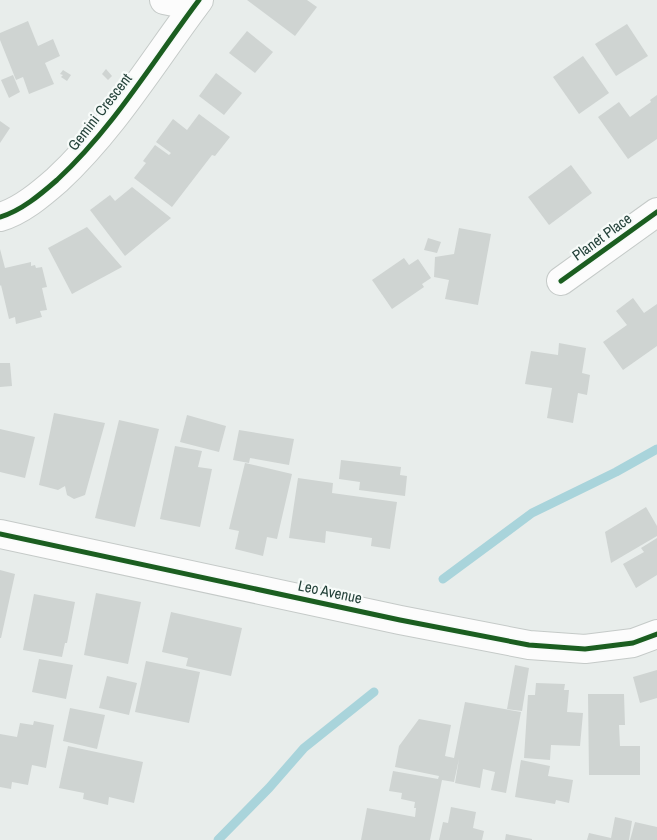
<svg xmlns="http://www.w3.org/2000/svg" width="657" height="840" font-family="'Archivo Narrow',sans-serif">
<rect width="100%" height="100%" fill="#e8edeb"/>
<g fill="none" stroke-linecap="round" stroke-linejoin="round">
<!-- stream -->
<g stroke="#a9d4db" stroke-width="9">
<path d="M443,579l89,-66 84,-41 41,-23"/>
<path d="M218,840l51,-52 35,-40 70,-56"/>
</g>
</g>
<!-- building -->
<g fill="#cfd4d2">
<path d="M247,0h60l10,7 -22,29z"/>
<path d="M28,21l10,25 15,-7 7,17 -15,7 9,21 -25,10 -6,-17 -7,3 -16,-40v-7z"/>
<path d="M627,24l21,32 -32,20 -21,-32z"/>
<path d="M247,31l26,21 -18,21 -26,-20z"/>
<path d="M583,56l26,37 -30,21 -26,-37z"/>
<path d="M106,69l6,7 -4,4 -6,-6z"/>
<path d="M63,70l8,5 -4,6 -6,-4 2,-2 -3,-1z"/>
<path d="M216,73l26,20 -18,22 -25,-19z"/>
<path d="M13,75l7,17 -11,6 -8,-18z"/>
<path d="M657,95v44l-29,20 -30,-42 21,-15 11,15 21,-15 -1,-2z"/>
<path d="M199,114l31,23 -15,19 -3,-1 -40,52 -38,-29 12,-15 -3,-2 12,-16 14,10 2,-2 -15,-11 17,-23 14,11z"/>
<path d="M0,121l10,7 -10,15z"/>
<path d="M571,165l21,28 -43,32 -21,-28z"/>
<path d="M132,187l39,31 -46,38 -35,-46 20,-15 5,6z"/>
<path d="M87,227l35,40 -50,27 -24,-46z"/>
<path d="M459,228l32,6 -13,71 -33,-6 4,-19 -15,-3 1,-20 19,-3z"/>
<path d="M428,238l13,4 -4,11 -13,-3z"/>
<path d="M0,249l5,19 26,-6v4l4,-1 1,3 6,-1 5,20 -5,1 5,22 -7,1 2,6 -26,7 -1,-7 -6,2 -8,-34 -1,1z"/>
<path d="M404,258l5,7 9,-6 13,19 -9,6 2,3 -32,22 -20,-29z"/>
<path d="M633,298l11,15 13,-9v42l-34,24 -20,-28 24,-17 -11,-14z"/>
<path d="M559,343l27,5 -4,25 8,2 -3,20 -9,-2 -5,30 -26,-5 5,-30 -27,-4 6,-33 27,4z"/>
<path d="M0,363h10l2,23 -12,1z"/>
<path d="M54,413l51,10 -20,72 -11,4 -7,-4 -2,-9 -7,4 -19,-5z"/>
<path d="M187,415l39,11 -7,26 -39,-10z"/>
<path d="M119,420l40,9 -24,98 -40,-9z"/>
<path d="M0,429l35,8 -10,41 -25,-6z"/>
<path d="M239,430l55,9 -5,26 -39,-7 -1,5 -16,-3z"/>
<path d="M175,446l27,5 -4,16 14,2 -12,58 -40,-8z"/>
<path d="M341,460l60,7 -1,8 7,1 -2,20 -46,-6 1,-8 -21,-3z"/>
<path d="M245,463l47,11 -15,65 -10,-2 -4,19 -28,-7 4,-18 -10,-2z"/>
<path d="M298,478l35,5 -1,10 65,9 -7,47 -19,-3 1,-8 -46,-7 -1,12 -36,-5z"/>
<path d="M646,507l11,19v10l-46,27 -6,-31z"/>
<path d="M657,538v37l-21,13 -13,-24 21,-12 -3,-4z"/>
<path d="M0,570l15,4 -14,64h-1z"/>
<path d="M96,593l45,9 -13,62 -44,-9z"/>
<path d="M34,594l41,8 -8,41h-2l-3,14 -39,-7z"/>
<path d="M171,612l71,16 -11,48 -45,-10 2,-8 -26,-6z"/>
<path d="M39,659l34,6 -7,34 -34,-7z"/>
<path d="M146,661l54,11 -11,51 -54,-11z"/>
<path d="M515,665l14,3 -7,43 -15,-2z"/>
<path d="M657,670v28l-17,5 -7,-26z"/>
<path d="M107,676l30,7 -8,32 -30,-7z"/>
<path d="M536,683l29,1 -1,6h5l-2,22 16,1 -3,33 -29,-1 -1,15 -26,-2 4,-63h7z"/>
<path d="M588,694h36l1,31h-6l1,21h20v29h-51z"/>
<path d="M465,702l56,10 -15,81 -15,-3 4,-18 -12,-3 -3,19 -25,-5 4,-24 -5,23 -12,-2 -12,60h-69l6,-32 48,9 1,-9h-2l1,-6 -14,-3 1,-6 -13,-2 4,-20 45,8 1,-3 -44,-9 4,-21 20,-27 32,6 -6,31 9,2z"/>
<path d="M70,708l35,7 -8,34 -34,-8z"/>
<path d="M34,721l20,4 -8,43 -14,-3 -4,20 -16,-3 -1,7 -11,-2v-53l17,3 3,-14 13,2z"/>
<path d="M68,746l75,16 -9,41 -25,-6 -1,8 -25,-6 1,-6 -25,-5z"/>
<path d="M521,760l29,6 -2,10 25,4 -4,23 -13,-3 -1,4 -40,-7z"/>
<path d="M451,807l25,5 -3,16 11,3 -2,9h-43l4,-18 5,1z"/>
<path d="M615,817l17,4 -3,19h-42l2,-7 22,5z"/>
<path d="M635,822l22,5v13h-27z"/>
<path d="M506,834l26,5v1h-27z"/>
</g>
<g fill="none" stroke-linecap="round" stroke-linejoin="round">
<!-- minor casing -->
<g stroke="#c5cac8" stroke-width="30">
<g id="minor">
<path d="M164,0l30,6"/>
<path d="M0,217c21,-6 41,-23 57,-37 57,-53 96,-119 142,-180"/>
<path d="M561,281l96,-69"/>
<path d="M0,534l400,86 129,25 56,4 48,-6 24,-9"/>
</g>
</g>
<!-- minor -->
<use href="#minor" stroke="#fcfcfc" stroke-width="28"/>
<!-- cycleway casing -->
<g stroke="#f7fbf9" stroke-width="8">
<g id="cycleway">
<path d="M0,217c21,-6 41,-23 57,-37 57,-53 96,-119 142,-180"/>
<path d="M561,281l96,-69"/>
<path d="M0,534l400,86 129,25 56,4 48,-6 24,-9"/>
</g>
</g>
<!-- cycleway -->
<use href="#cycleway" stroke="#1b5e20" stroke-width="5"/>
</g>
<g text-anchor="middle" stroke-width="4.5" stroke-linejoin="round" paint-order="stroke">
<!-- street labels -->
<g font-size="15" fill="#24423a" stroke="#f7fbf9">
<text transform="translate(100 112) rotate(-52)" y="5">Gemini Crescent</text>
<text transform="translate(602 237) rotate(-36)" y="5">Planet Place</text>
<text transform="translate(330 592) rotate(12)" y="5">Leo Avenue</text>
</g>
</g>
</svg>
